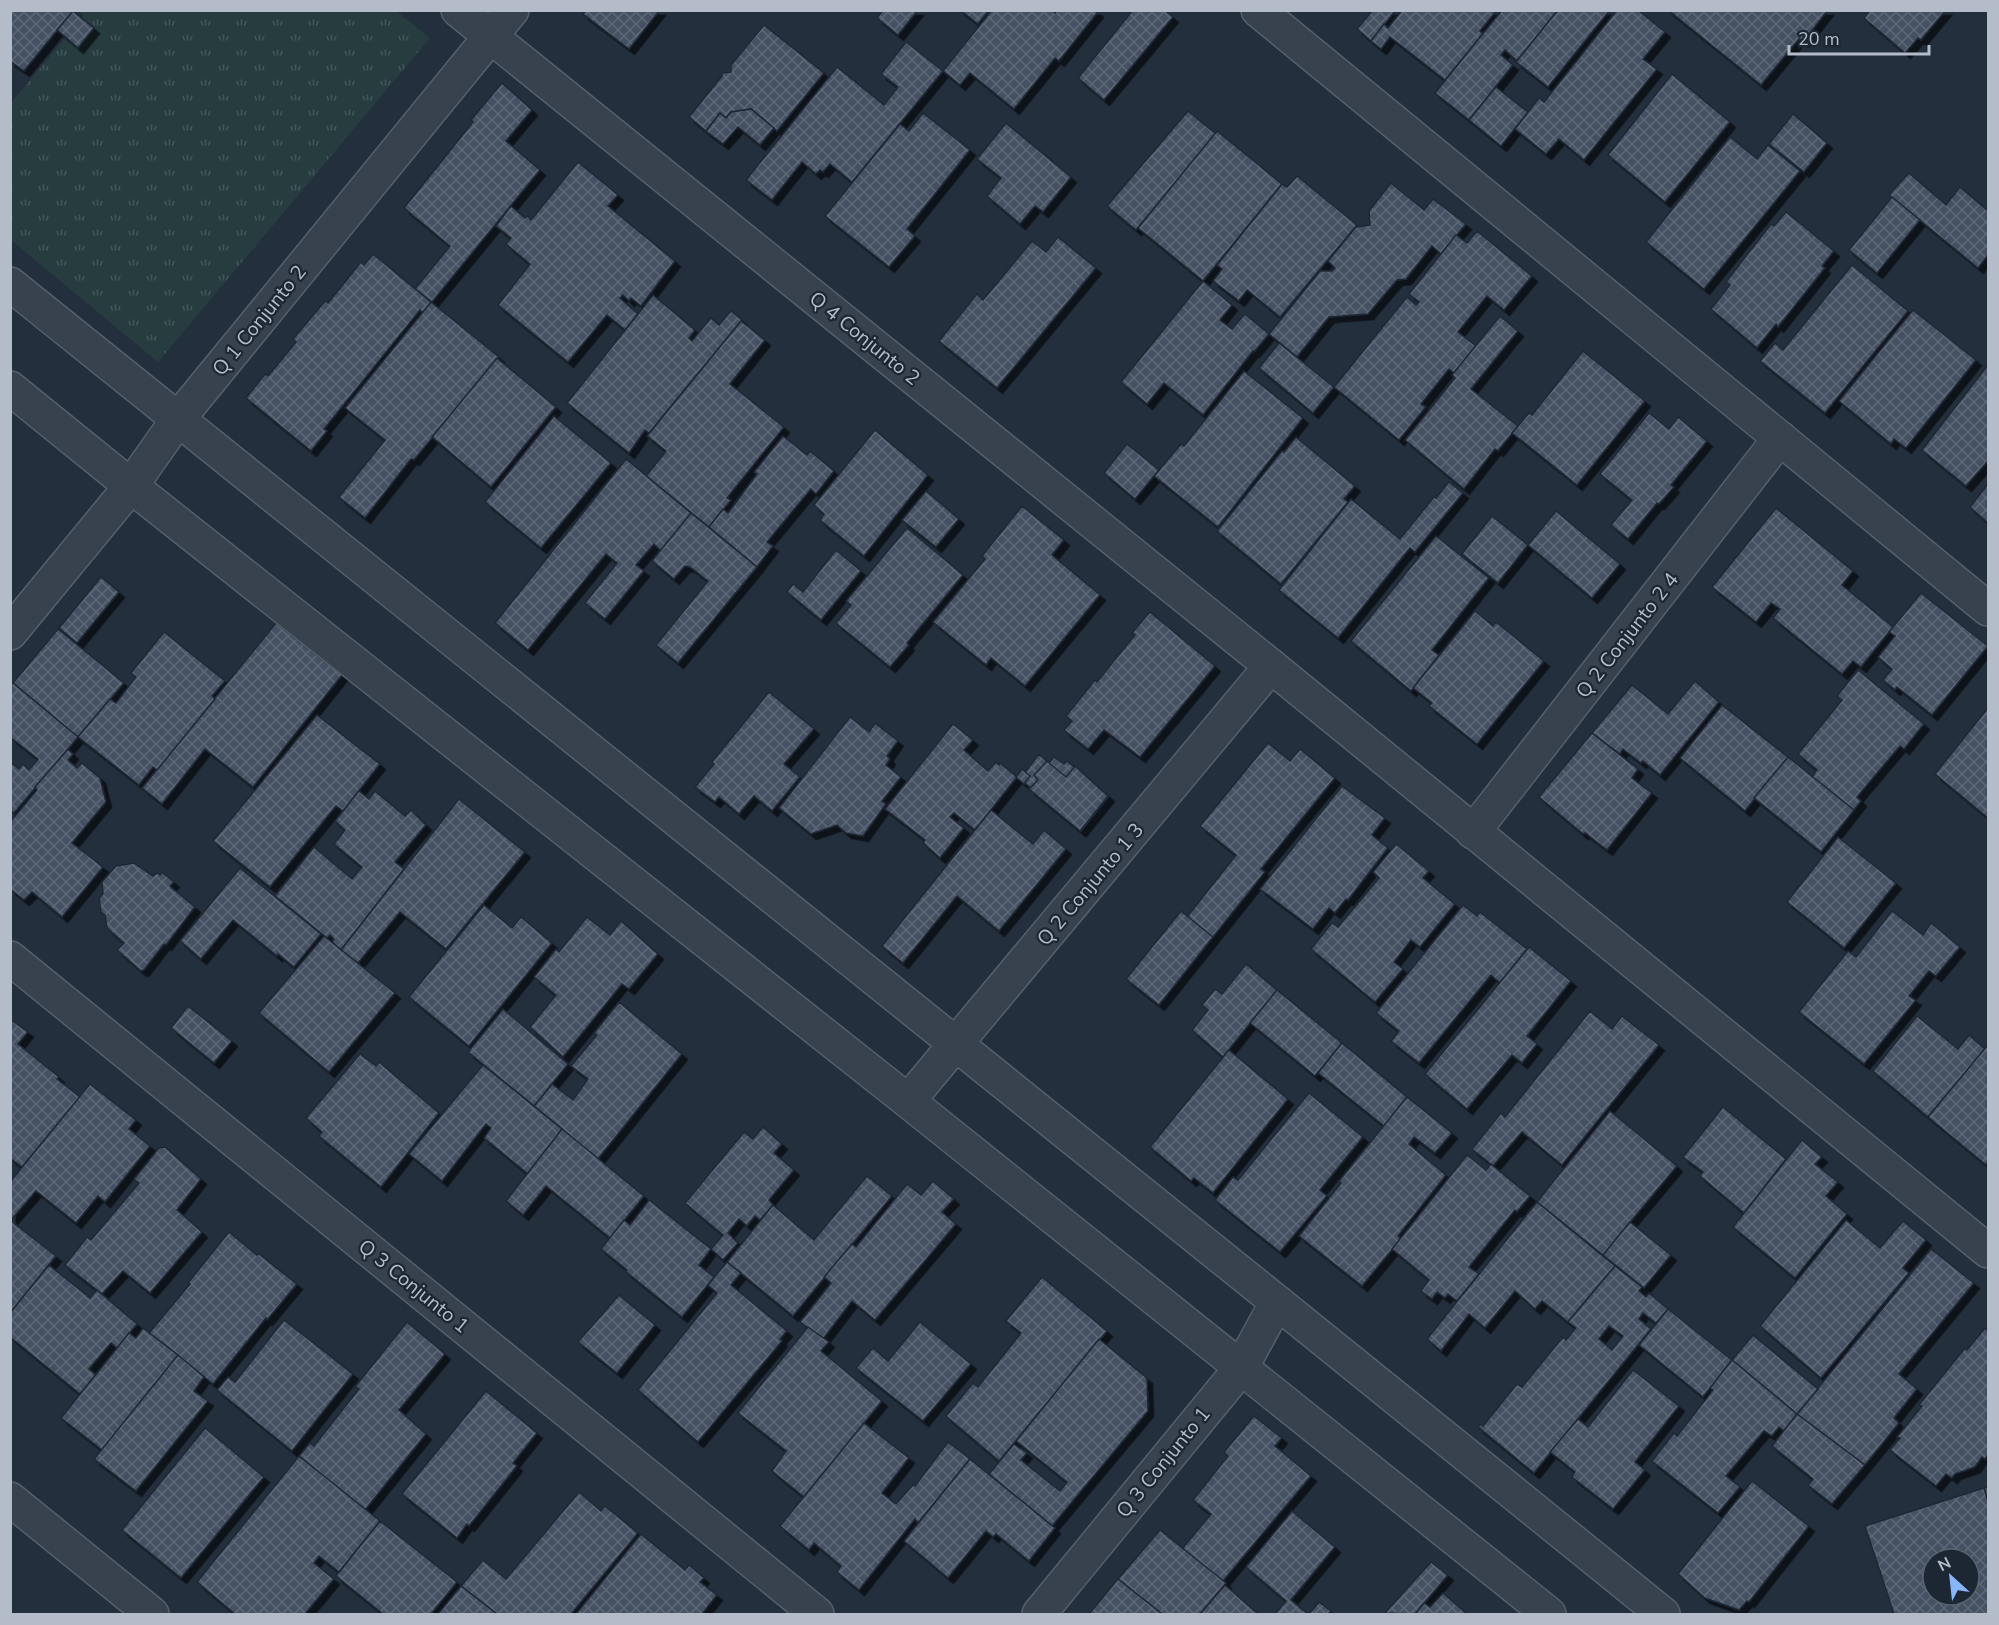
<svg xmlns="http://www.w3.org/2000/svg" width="1999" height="1625" font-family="'Nunito Sans',sans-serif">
<defs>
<pattern id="grass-tufts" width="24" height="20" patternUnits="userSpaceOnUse" patternTransform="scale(1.5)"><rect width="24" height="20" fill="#263c3f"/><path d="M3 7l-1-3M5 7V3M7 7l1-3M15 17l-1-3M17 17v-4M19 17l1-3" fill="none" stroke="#435659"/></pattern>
<pattern id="building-cross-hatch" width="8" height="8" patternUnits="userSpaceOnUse" patternTransform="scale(1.5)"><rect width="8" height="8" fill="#455162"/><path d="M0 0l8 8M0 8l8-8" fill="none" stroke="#5d6877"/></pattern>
<filter id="shadow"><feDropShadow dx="5.5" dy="5.5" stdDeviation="0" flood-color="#0009"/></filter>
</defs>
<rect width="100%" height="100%" fill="#242f3e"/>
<!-- grass -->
<path fill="url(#grass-tufts)" d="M79,11h317l34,27 -272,324 -147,-122v-137l73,-88z"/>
<!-- building -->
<g fill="url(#building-cross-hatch)" stroke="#1f2835" stroke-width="1.5" fill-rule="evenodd" filter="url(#shadow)">
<path d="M10,10h63v1l-49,60 -14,-10z"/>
<path d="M586,10h74l-31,39 -46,-35z"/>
<path d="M883,10h35l-20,25 -21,-17z"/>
<path d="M960,10h29l-11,14z"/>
<path d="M992,10h60l3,3 3,-3h38l2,2 -39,49 -4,-3 -41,51 -44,-36 -10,12 -17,-14z"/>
<path d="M1133,10h32l8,7 -69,83 -26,-22z"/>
<path d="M1373,10h23l-25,31 -14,-12z"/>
<path d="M1402,10h95l-17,21 3,3 -38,46 -55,-43 -9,12 -10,-8 13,-17 4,4z"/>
<path d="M1502,10h56l-41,51 -12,-11 -4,5 12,10 -44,55 -34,-27z"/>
<path d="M1558,10h52l-62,77 -32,-25z"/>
<path d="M1617,10h21l27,22 -22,27 14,10 -73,91 -25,-21 -13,15 -31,-25 24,-31 5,4z"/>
<path d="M1668,10h160l-25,32 -4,-3 -38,46z"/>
<path d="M1870,10h76l-25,30 -3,-2 -13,15 -41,-35z"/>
<path d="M73,11l21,17 -16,20 -21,-18z"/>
<path d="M764,25l60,48 -47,58 -26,-22 -20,3 -5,6 -6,-5 -14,18 -17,-14 33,-41v-3l9,-1v-7z"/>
<path d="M906,42l37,29 -91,111 -22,-18 -7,8 -3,-2 -4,4 -14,-12 -30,38 -26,-20 91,-113 47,38 14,-18 -17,-13z"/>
<path d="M1672,74l58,48 -65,80 -57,-47z"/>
<path d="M502,83l30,27 -26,31 34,29 -108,132 -17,-13 35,-43 -46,-38 69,-86 -2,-2z"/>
<path d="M1496,87l32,25 -27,34 -32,-26z"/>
<path d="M751,109l23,19 -14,17 -22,-18 -15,17 -17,-13 14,-18 6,5 5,-6z"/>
<path d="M1188,111l28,23 -80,96 -29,-24z"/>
<path d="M923,113l47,37 -63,79 8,7 -26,31 -64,-51 75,-92 9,7z"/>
<path d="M1793,114l34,29 -23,29 -35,-28z"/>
<path d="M1006,123l65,54 -28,35 -8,-6 -15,18 -33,-28 14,-18 -24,-19z"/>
<path d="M1217,131l65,53 -79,97 -65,-53z"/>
<path d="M1730,137l27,22 11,-14 32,26 -96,118 -58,-47z"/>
<path d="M578,162l40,33 -10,11 67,55 -34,45 -10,-8 -2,3 -6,-6 -3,3 18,16 -13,16 -18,-15 -39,47 -70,-57 32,-41 -24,-20 5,-6 -15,-12 15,-20 14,12 3,-2 3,4z"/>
<path d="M1909,173l37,32 14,-18 28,24v44l-10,13 -89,-73z"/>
<path d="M1297,176l60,49 -77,92 -33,-27 -8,11 -26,-20 9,-12 -5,-4 65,-81 5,3z"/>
<path d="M1391,183l33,27 9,-11 33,25 -25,30 -9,-8 -26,33 -9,1 -29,34 -39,3 -32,40 -28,-23 51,-63h12l3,-3 -7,-7 28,-34 14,-2 -1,-14z"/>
<path d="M1892,197l28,23 -43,53 -28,-23z"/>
<path d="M1786,212l48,39 -12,15 3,2 -47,59 -2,-3 -19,24 -46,-39 19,-24 -4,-3 45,-58 3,2z"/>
<path d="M1477,231l55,45 -28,34 -17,-14 -29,36 18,14 -22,27 -5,-4 -28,35 5,3 -27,33 -65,-53 73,-90 9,8 3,-3 -10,-8 47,-59 11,8z"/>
<path d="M1058,237l38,31 -99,120 -58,-47 38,-47 6,6 49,-59 14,11z"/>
<path d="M373,254l58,48 -8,11 -3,-3 -96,119 3,2 -16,20 -65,-53 19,-24 3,2 28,-34 -3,-3 32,-38 3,2 33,-41 3,3z"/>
<path d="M1852,265l56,46 -83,102 -65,-52 15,-18 8,7z"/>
<path d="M1203,281l29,24 -12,15 12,9 13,-15 24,20 -15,18 -1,-1 -50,64 -39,-32 -17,21 -26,-22z"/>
<path d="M653,295l42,35 -6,8 3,3 19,-23 8,7 12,-14 11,9 -93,113 -4,-3 -16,23 -62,-50z"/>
<path d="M431,302l68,55 -85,103 -3,-1 -46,59 -26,-21 46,-57 -40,-32z"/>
<path d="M1913,310l63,50 -70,88 -12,-9 -3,5 -52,-43z"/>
<path d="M1500,316l18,15 -47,58 47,37 -20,25 -3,-2 -31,40 -59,-49 50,-62 -3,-3z"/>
<path d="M741,321l24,19 -35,44 54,43 -57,71 4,2 -22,27 -63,-51 20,-25 -19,-15z"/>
<path d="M1279,343l55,44 -21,26 -54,-45z"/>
<path d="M1583,351l62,50 -68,84 -65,-52 17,-20 3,2z"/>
<path d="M497,358l59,49 -65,80 -59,-50z"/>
<path d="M1988,365v96l-22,25 -44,-36z"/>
<path d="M1244,371l59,47 -85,109 -64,-51 27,-32 3,2z"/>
<path d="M1649,413l20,16 9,-12 29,24 -36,44 3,2 -15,17 -2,-1 -29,36 -17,-14 21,-25 -32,-26z"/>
<path d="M554,416l57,47 -70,85 -56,-46z"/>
<path d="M875,430l53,45 -64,81 -44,-36 4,-6 -10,-9z"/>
<path d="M783,436l24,19 3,-4 24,20 -18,23 -5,-5 -44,53 6,4 -16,21 -48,-40 14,-18 5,4 29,-39 -3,-2z"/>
<path d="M1296,437l59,49 -11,13 4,3 -67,82 -64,-53 65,-80 2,1z"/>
<path d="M1127,444l32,26 -24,29 -31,-26z"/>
<path d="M626,459l65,54 -30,38 -7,-7 -18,21 8,6 -39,48 -20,-16 32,-40 -11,-9 -78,96 -33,-27z"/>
<path d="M1449,482l14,11 -48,59 -5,-4 -72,90 -59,-48 72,-91 49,40 34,-42 2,1z"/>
<path d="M1988,484v39l-18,-16z"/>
<path d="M926,491l33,28 -23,28 -34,-27z"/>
<path d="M1022,506l42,34 -12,15 48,40 -75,91 -34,-28 -5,7 -53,-43 52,-63 -3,-3z"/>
<path d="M1776,508l77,63 -11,14 51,42 -32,40 -8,-6 -11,13 -69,-56 7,-9 -9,-6 -15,19 -44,-35z"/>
<path d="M1556,511l64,53 -28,34 -64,-53z"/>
<path d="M691,513l66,54 -79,96 -22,-18 52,-64 -18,-14 -5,-1 -11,13 -22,-18z"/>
<path d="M1492,516l36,29 -30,38 -36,-29z"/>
<path d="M907,528l56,47 -56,68 2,2 -19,22 -54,-44 15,-18 -5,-4z"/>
<path d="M1436,536l53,42 -57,72 7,5 -28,36 -60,-50z"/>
<path d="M836,550l25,21 -40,49 -34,-28 6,-8 10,8z"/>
<path d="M101,577l18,15 -42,51 -18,-15z"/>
<path d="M1921,593l67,53 -56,69 -35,-28 -2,3 -12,-10 9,-11 -14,-12 17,-21 -6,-4z"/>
<path d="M1475,611l18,15 3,-4 48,39 -67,83 -48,-38 3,-3 -19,-15z"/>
<path d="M1150,612l65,54 -75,91 -36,-27 -16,19 -24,-19 8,-9 -6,-5 29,-36 2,2 38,-47 -3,-2z"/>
<path d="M276,623l66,52 -89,112 -48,-38 -43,55 -20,-16z"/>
<path d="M58,629l66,54 -46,54 -65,-54z"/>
<path d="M164,632l61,49 -13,15 3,3 -58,71 -4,-3 -14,18 -61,-48 32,-38 6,4 20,-26 -5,-4z"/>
<path d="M1858,670l66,54 -20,25 -4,-3 -43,51 4,4 -7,9 -42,-33 5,-7 -19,-16 44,-54 -5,-4z"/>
<path d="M1695,681l24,21 -59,73 -17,-14 -2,2 -18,-14 -3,5 -28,-21 40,-48 36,29z"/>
<path d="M13,683l65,54 -64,76 -4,-3v-48l9,7 4,-5 6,6 9,-11 -28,-22v-51z"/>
<path d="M769,692l45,37 -30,35 16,13 -28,34 -18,-15 -15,18 -20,-17 -4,5 -20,-15 19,-23 -2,-2z"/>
<path d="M1722,705l66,52 -43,54 -65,-53z"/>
<path d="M1988,708v110l-53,-44z"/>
<path d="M317,715l63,49 -37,47 -7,-5 -66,81 -57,-46z"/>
<path d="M850,717l19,15 6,-9 23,18 -11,15 3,3 -4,6 15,12 -19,24 4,3 -23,32 -17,-3 -9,-8 -26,9 -32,-26z"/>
<path d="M953,724l20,16 -9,10 24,21 8,-9 3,3 1,-2 17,14 -42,53 -21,-17 -4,4 14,11 -24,30 -17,-15 2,-3 -40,-31z"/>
<path d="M1592,733l46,36 -6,9 20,15 -45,57 -22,-17 -2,1 -44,-37z"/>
<path d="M1268,743l22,18 10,-12 35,29 -74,91 4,3 -52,65 -26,-20 49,-62 -36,-29z"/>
<path d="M68,749l5,5 -5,6 9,8 5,-5 18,15 6,24 -34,41 31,24 -41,50 -30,-25 -8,8 -14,-11v-67l27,-32 -2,-3z"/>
<path d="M1039,754l10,9 5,-6 10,7 3,-3 42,35 -28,35 -61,-52z"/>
<path d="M1788,757l66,53 -33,42 -67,-54z"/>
<path d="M1047,761l19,16 9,-11 33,30 -28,35 -51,-42 9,-9 -4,-5z"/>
<path d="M1022,769l8,7 -6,8 -8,-7z"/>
<path d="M1342,786l43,32 -13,17 16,13 -40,52 -2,-1 -11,14 -6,-5 -16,21 -53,-40z"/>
<path d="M359,791l10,8 6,-8 30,25 6,-6 15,15 -31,37 9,7 -63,81 -9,-8 2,-3 -4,-4 -3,3 -52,-42 39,-49 38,32 10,-12 -28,-23 11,-14 -10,-9z"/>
<path d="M459,799l66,53 -79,97 -46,-37 -42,51 -17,-13z"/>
<path d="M991,810l42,34 11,-14 22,19 -67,82 -42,-35 -54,67 -21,-17z"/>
<path d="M1838,837l58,46 -52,65 -57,-46z"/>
<path d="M1396,844l33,27 -6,7 32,26 -35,43 -9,-7 -17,22 9,7 -28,33 -64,-53 21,-26 6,4 41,-49 -6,-6z"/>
<path d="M134,863l19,13 4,-3 3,2 2,-3 12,10 -4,4 2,2 23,19 -29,38 -2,-1 -20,26 -3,1 -24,-21 7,-7 -17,-15 -2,-13 -4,-3 -2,-14 4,-4 -1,-12 14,-16z"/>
<path d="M240,868l81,66 -27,33 -16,-13 -1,2 -44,-36 -32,39 -21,-18z"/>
<path d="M484,905l28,23 9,-11 31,26 -83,103 -60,-49z"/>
<path d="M1463,905l14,11 3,-4 47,37 -27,34 -9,-8 -72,88 -28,-22 8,-10 -23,-18z"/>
<path d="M1181,911l32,26 -54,68 -33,-26z"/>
<path d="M1892,911l31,24 8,-12 29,24 -24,29 -7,-5 -20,25 7,4 -52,64 -65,-52 49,-61 8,6z"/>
<path d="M587,917l23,18 11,-14 37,33 -29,35 -7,-5 -59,73 -33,-30 26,-32 -22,-18 22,-28 3,3z"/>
<path d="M324,936l71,57 -66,79 -70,-59z"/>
<path d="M1529,947l42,34 -44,55 10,8 -15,19 -10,-8 -45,54 -42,-35z"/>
<path d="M1246,964l31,26 -54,67 -31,-27 16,-20 -6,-5 13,-16 7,5z"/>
<path d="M1277,990l65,53 -27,33 -65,-53z"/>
<path d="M619,1002l63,52 -84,105 -64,-53 18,-22 21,16 15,-21 -17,-13 26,-31 -3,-2z"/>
<path d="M188,1006l44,35 -18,22 -43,-35z"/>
<path d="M503,1009l65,55 -34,42 -66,-54z"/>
<path d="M1590,1011l22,18 10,-13 37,29 -97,120 -40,-33 -29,34 -21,-17 29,-36 4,4z"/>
<path d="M1917,1016l41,33 11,-14 16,14 -57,68 -55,-46z"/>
<path d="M10,1019l18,13 -10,12 41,33 -2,2 23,18 -58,70 -12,-9z"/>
<path d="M1342,1043l65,54 -23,29 -66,-53z"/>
<path d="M1987,1046l1,1v115l-2,3 -58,-48z"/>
<path d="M1229,1050l59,49 -75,94 -19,-15 -3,3 -41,-34z"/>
<path d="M360,1054l16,12 3,-4 60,51 -58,74 -62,-51 3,-4 -16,-14z"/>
<path d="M483,1065l79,64 -34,45 -44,-36 7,-10 -5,-4 -44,57 -33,-27z"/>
<path d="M90,1084l46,36 -7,9 21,17 -45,56 -7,-6 -22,27 -40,-32 -25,29 -1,-38z"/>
<path d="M1309,1093l54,44 -43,53 7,6 -47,56 -65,-52 18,-23 5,3z"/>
<path d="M1407,1097l45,36 -17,20 -21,-16 -5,7 37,31 -48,61 3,3 -39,47 -63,-50 42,-53 -2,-2z"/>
<path d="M1723,1107l63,52 -42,54 -44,-37 3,-4 -20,-15z"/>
<path d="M1610,1111l67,55 -74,89 -66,-53z"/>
<path d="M763,1127l19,17 -8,9 20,17 -25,30 4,5 -13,15 -5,-4 -8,10 -8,-7 -11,14 10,10 -15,17 -12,-11 12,-14 -38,-32 59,-71 9,7z"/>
<path d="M562,1129l82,67 -34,42 -64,-52 -23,29 -17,-14z"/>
<path d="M1802,1140l20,17 -7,7 23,18 -12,14 21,18 -52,64 -62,-51z"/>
<path d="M165,1147l36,32 -24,31 25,22 -52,61 -27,-22 -21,23 -37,-29 22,-28 4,3 48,-57 -5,-4 25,-31z"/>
<path d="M1467,1155l19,15 5,-6 39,32 -13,16 -2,-2 -46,57 10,7 -22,27 -9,-7 -3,4 -8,-6 -5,7 -11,-8 8,-11 -37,-31z"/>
<path d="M867,1176l25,20 -99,120 -66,-54 46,-57 41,35z"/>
<path d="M933,1181l21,18 -12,13 14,12 -80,95 -1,1 -23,-19 -29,38 -23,-17 31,-39 -7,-6 28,-33 4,3 51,-63 14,11z"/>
<path d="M649,1200l62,49 -12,16 15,12 -32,40 -57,-46 2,-1 -26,-21 23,-29 6,5z"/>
<path d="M1537,1202l78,64 -47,56 -26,-21 -7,8 -20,-18 -30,37 -16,-14 -28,37 -14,-12z"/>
<path d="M10,1220l46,36 -46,57z"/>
<path d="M1846,1220l34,28 23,-27 23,19 -23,28 6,5 -88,105 -61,-52z"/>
<path d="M1630,1222l41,33 -27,33 -41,-33z"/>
<path d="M229,1232l28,23 2,-1 38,30 -30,36 -1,-2 -53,66 -64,-51 41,-49 -2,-1 3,-4z"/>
<path d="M1931,1249l43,34 -75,91 18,15 -23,29 5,5 -34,42 -68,-51z"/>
<path d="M727,1262l14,11 -10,12 56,46 -7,8 2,2 -84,101 -60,-52 79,-97 -9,-8z"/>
<path d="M49,1265l41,33 7,-8 40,34 -20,24 -6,-5 -22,26 7,6 -16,19 -70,-57v-24z"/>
<path d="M1615,1266l27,21 -3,4 7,6 3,-4 19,16 -12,14 -13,-10 -4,6 12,10 -117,144 -56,-46 2,-3 3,2 34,-42 5,3 41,-50 3,3 10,-12 -8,-6zM1609,1326l14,10 -11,14 -13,-11z"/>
<path d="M1042,1277l65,54 -108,130 -53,-45 27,-33 5,4 43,-54 -15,-12z"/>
<path d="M619,1295l36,30 -38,48 -39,-31z"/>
<path d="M1668,1309l64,51 -29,37 -64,-52z"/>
<path d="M284,1320l69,54 -61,77 -75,-61 11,-13 7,5z"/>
<path d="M407,1322l38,32 -46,56 27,24 -61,76 -66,-54 11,-13 4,3 45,-57 -4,-2z"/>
<path d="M920,1322l51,42 -48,57 -67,-53 17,-20 15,13z"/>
<path d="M808,1327l21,15 -8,9 61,50 -78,96 -32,-26 14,-20 -48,-38z"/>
<path d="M143,1328l35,27 -76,95 -41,-32 68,-85 7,5z"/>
<path d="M1985,1328l3,3v124l-3,4 -3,-2 -7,10 -20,7 -3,4 -6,-4 -10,12 -46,-36 10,-12 -3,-1 25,-31 -3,-1 46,-57 2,2z"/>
<path d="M1753,1335l65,54 -21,25 -65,-54z"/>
<path d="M1099,1339l48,39 1,33 -96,115 -63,-52 25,-30 13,9 -6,7 39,31 7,-9 -51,-41z"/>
<path d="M178,1355l26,22 -10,14 14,10 -72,90 -42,-32z"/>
<path d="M1732,1360l65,54 -13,17 -5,-4 -7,9 -8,-5 -38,45 14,11 -22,26 -66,-52 22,-28 3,3 36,-46 -3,-2z"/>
<path d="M1633,1370l46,36 -44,56 10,8 -32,39 -41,-32 3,-5 -25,-20 28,-33 10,8z"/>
<path d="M486,1391l51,42 -24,30 4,3 -48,60 -2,-2 -10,14 -55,-44z"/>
<path d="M1797,1414l68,51 -33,39 -24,-19 5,-6 -41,-33z"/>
<path d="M1254,1416l28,22 -7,8 36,30 -88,105 -41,-32 29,-35 -18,-14 35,-44 -4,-4z"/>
<path d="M864,1423l45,35 -27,35 14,11 17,-19 2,1 33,-44 22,17 -52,64 -3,-4 -56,71 -22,-18 4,-6 -27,-23 -5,7 -29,-24z"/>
<path d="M205,1428l59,49 -83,101 -59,-48z"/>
<path d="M299,1456l81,65 -41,51 -20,-16 -5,7 20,16 -29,35h-70l-38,-32z"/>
<path d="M970,1459l85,69 -26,33 -33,-27 -3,3 -7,-6 -38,47 -44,-37z"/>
<path d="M1752,1481l57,45 -60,76 -2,-1 -8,9 -34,-12 -27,-24z"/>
<path d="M1988,1487v14l-4,-13z"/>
<path d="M1984,1488l4,13v113h-94l-29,-88zM1933,1559h36v36h-36z"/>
<path d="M579,1492l22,19 4,-5 33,27 -67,81h-74l-36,-28 22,-26 23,19z"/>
<path d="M1292,1511l43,36 -44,53 17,14h-33l11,-13 -40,-34z"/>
<path d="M380,1521l77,61 -26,32h-48l-47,-38z"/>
<path d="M1160,1530l66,53 -26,31h-38l-44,-35z"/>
<path d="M641,1534l44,36 4,-5 15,13 -4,4 17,13 -15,19h-126z"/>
<path d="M1431,1562l17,13 -33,39 -30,-1z"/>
<path d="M1118,1579l44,35h-73z"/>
<path d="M1225,1585l33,29h-58z"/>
<path d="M461,1586l36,28h-59z"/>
<path d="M1443,1593l24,21h-52l9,-11 6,4z"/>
<path d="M1319,1602l12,9 -3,3h-19z"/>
</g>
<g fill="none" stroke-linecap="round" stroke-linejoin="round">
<!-- minor casing -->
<g stroke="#565f6c" stroke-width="36">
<g id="minor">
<path d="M458,10l813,656 717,585"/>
<path d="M1258,10l730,599"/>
<path d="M10,284l1267,1018 386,312"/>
<path d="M10,388l121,98 777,615 641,513"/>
<path d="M10,633l121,-147 47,-67 334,-409"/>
<path d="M1473,832l307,-394"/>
<path d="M10,958l807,656"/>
<path d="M908,1101l363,-435"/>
<path d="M10,1499l142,115"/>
<path d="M1039,1614l202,-246 36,-66"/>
</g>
</g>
<!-- minor -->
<use href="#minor" stroke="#38414e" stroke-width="33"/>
</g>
<g text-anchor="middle" stroke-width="4.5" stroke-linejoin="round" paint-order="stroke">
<!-- street labels -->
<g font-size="20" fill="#b4bcc9" stroke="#1d2633">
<text transform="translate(259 320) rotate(-51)" y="7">Q 1 Conjunto 2</text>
<text transform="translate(865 338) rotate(39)" y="7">Q 4 Conjunto 2</text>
<text transform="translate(1627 635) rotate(-52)" y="7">Q 2 Conjunto 2 4</text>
<text transform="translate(1090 884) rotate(-50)" y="7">Q 2 Conjunto 1 3</text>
<text transform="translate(414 1286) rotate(39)" y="7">Q 3 Conjunto 1</text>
<text transform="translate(1163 1462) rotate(-51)" y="7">Q 3 Conjunto 1</text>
</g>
</g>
<!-- border -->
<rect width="1999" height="1625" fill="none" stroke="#b4bcc9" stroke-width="24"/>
<!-- north arrow -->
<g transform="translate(1951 1577) rotate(333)"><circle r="28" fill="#1d2633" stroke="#59626f" stroke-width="1.5"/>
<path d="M0-4.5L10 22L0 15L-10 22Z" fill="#8ab4f8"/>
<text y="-9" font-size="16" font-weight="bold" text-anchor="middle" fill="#b4bcc9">N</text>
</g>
<!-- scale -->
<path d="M1789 45v9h140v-9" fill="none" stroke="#b4bcc9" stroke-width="3"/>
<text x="1798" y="45" font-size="18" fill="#b4bcc9" stroke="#1d2633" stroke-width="4.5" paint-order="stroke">20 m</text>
</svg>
